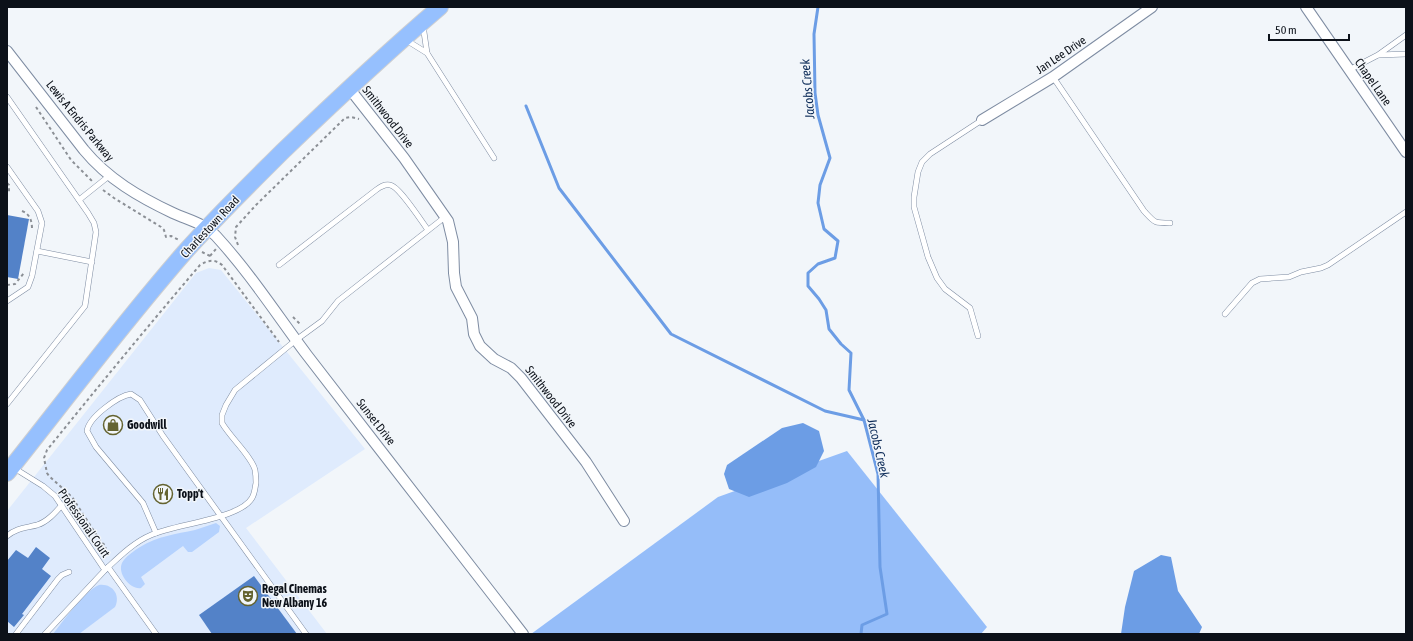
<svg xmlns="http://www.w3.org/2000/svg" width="1413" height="641" font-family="'Asap Condensed',sans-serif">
<rect width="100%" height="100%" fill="#f2f6fa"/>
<!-- built -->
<path fill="#dfebfd" d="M209,268l12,2 144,179 -119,79 81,106h-320v-123l189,-238z"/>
<!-- green -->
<g fill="#b5d2fe">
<path d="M216,523l4,3 -1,6 -27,20h-4l-5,-6 -42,31 4,7 -4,4c-10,2 -24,-14 -19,-25 3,-6 12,-12 18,-16 18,-11 36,-13 55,-17 7,-2 14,-5 21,-7z"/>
<path d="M99,585c13,-2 22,10 16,22l-36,27h-26c9,-12 33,-44 46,-49z"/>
</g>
<!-- forest -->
<path fill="#95bdf9" d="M847,451l140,176 -6,7h-450l187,-137z"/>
<!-- water -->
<g fill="#6c9de5">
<path d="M803,423l16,8 5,20 -8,16 -29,16 -38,14 -20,-8 -5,-15 3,-9 55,-37z"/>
<path d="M1161,555l10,2 7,34 24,36 -3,7h-78l4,-27 9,-36z"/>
</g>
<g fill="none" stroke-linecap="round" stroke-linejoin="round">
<!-- stream -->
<g stroke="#6c9de5" stroke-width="3">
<path d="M818,7l-4,27 1,59 3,22 12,43 -10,27 -2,18 6,26 14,12 -3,17 -17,6 -10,9v13l11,13 7,11 3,19 12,15 10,9 -2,37 15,30 14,54 2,93 7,47 -25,11 -1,9"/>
<path d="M526,106l33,82 112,146 154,77 39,9"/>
</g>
</g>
<!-- building -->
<g fill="#5382c8">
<path d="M7,215l22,4 -11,60 -11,-2z"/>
<path d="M36,547l14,11 -8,11 9,7 -29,38 2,1 -10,12 -7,-6v-60l9,-11 12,8z"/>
<path d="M254,576l43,58h-85l-13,-19z"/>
</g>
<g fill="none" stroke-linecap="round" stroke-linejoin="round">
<!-- service casing -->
<g stroke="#7e8ca2" stroke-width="6">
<g id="service">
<path d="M406,40l21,13 -4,-28"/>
<path d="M427,53l67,105"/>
<path d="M1379,55l27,-1"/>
<path d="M1349,70l29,-15 28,-20"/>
<path d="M1053,77l91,134c11,12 10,12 26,12"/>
<path d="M7,97l81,116 6,10 2,9 -11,74 -78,98"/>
<path d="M7,167l31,44 4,12 -10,53 -4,11 -21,14"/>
<path d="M79,200l30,-24"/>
<path d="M37,251l55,11"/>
<path d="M279,265l97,-75c4,-3 8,-6 14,-5 9,1 32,37 38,45"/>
<path d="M1225,314l27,-31 8,-4 29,-2 12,-5 20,-4 7,-3 78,-53"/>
<path d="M978,336l-8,-28 -25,-19 -8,-11 -9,-21 -14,-50v-10l4,-25 4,-10 8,-8 52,-34"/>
<path d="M14,468l29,18 12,10 50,74 -60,64"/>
<path d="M156,533l-13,-30 -47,-56 -9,-16c2,-14 31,-35 44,-37l9,6 23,36 143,198"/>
<path d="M7,536c9,-8 19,-8 30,-11 10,-3 18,-12 25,-20"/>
<path d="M108,567l48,67"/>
<path d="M105,570c14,-13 29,-28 46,-35 24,-11 89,-16 101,-37 3,-5 3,-11 4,-15 0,-4 0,-8 -1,-13 -3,-13 -25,-33 -33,-47v-8l4,-10 9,-15 61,-50 26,-19 16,-20 107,-84"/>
<path d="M16,634l42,-55 4,-4 7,-3"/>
</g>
</g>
<!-- minor casing -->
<g stroke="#7e8ca2" stroke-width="12">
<g id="minor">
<path d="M1306,7l100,145"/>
<path d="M7,51l77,99c24,29 55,47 89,63 15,7 31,10 43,23 34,37 61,79 91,119 72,93 144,187 216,279"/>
<path d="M349,88l55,70 44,63 5,21 1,31 2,14 16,31 2,16 6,12 14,13 17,9 10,10 65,84 38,59"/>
<path d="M982,120l71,-43 99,-70"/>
</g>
</g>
<!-- primary casing -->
<g stroke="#cecfd1" stroke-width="18">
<path id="primary" d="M7,473c59,-74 115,-149 177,-220 31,-35 65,-68 98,-101 52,-50 104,-99 158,-145"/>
</g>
<!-- path -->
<g stroke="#8b8f95" stroke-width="2" stroke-dasharray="3 3" stroke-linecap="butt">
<path d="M36,107l35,53 21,21"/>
<path d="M7,183l2,2v8"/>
<path d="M103,190l11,8 47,29 3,3 2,7 5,-1 8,4"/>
<path d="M22,211c8,3 10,10 10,18"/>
<path d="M238,245l-3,-8 1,-10 20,-22 89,-87 6,-1 8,2"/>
<path d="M202,252l8,4"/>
<path d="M210,256l6,-7"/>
<path d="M7,285l8,-1 9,-11"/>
<path d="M293,317l8,8"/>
<path d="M105,550l1,-4 -5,-4 -29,-45 -23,-21 -2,-3 -3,-15 3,-8c50,-62 101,-124 153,-185 8,-5 15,-6 22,0l57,77"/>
</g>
<!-- service -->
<use href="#service" stroke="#fff" stroke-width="5"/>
<!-- minor -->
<use href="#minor" stroke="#fff" stroke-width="10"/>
<!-- primary -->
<use href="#primary" stroke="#96c0fe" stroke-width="16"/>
</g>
<!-- icons -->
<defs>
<g id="shop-ring" transform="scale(1)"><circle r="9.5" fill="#f2f6fa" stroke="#646330" stroke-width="1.5"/><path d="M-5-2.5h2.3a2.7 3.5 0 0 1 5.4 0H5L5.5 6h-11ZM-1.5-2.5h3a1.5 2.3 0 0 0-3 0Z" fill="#646330"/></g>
<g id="restaurant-ring" transform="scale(1)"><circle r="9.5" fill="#f2f6fa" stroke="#646330" stroke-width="1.5"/><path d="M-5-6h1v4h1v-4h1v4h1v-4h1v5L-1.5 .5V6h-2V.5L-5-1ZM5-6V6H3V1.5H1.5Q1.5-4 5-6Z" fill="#646330"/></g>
<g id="theatre-ring" transform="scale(1)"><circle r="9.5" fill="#f2f6fa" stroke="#646330" stroke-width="1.5"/><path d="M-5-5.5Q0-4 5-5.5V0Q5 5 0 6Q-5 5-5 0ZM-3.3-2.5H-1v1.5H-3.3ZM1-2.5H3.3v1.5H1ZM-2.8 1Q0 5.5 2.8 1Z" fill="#646330"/></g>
</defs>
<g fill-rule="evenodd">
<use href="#shop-ring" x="113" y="425"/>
<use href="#restaurant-ring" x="163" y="494"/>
<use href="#theatre-ring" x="248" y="596"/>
</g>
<g text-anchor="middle" stroke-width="3" stroke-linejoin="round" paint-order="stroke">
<!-- street labels -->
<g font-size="12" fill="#0c1119" stroke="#f2f6fa">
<text transform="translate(1061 55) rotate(-34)" y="4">Jan Lee Drive</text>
<text transform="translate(1373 82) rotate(55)" y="4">Chapel Lane</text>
<text transform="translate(388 117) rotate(52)" y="4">Smithwood Drive</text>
<text transform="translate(80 121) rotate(51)" y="4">Lewis A Endris Parkway</text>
<text transform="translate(210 227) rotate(-47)" y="4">Charlestown Road</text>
<text transform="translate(551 397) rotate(52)" y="4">Smithwood Drive</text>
<text transform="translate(376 422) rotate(52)" y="4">Sunset Drive</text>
<text transform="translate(84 523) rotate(55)" y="4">Professional Court</text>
</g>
<!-- poi labels -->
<g font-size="12" font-weight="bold" fill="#0c1119" stroke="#f2f6fa" text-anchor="start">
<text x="127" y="429">Goodwill</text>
<text x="177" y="498">Topp't</text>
<text x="262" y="593">Regal Cinemas<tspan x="262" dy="14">New Albany 16</tspan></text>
</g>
<!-- water labels -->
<g font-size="13" font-style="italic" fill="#0c2b58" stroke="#f2f6fa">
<text transform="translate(807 89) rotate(-95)" y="5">Jacobs Creek</text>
<text transform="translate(879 448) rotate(77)" y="5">Jacobs Creek</text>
</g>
</g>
<!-- border -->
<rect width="1413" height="641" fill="none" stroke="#0c1119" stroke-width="16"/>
<!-- scale -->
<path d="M1269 34v6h80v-6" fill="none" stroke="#0c1119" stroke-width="2"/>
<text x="1275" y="34" font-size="12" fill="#0c1119" stroke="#f2f6fa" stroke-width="3" paint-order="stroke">50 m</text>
</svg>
